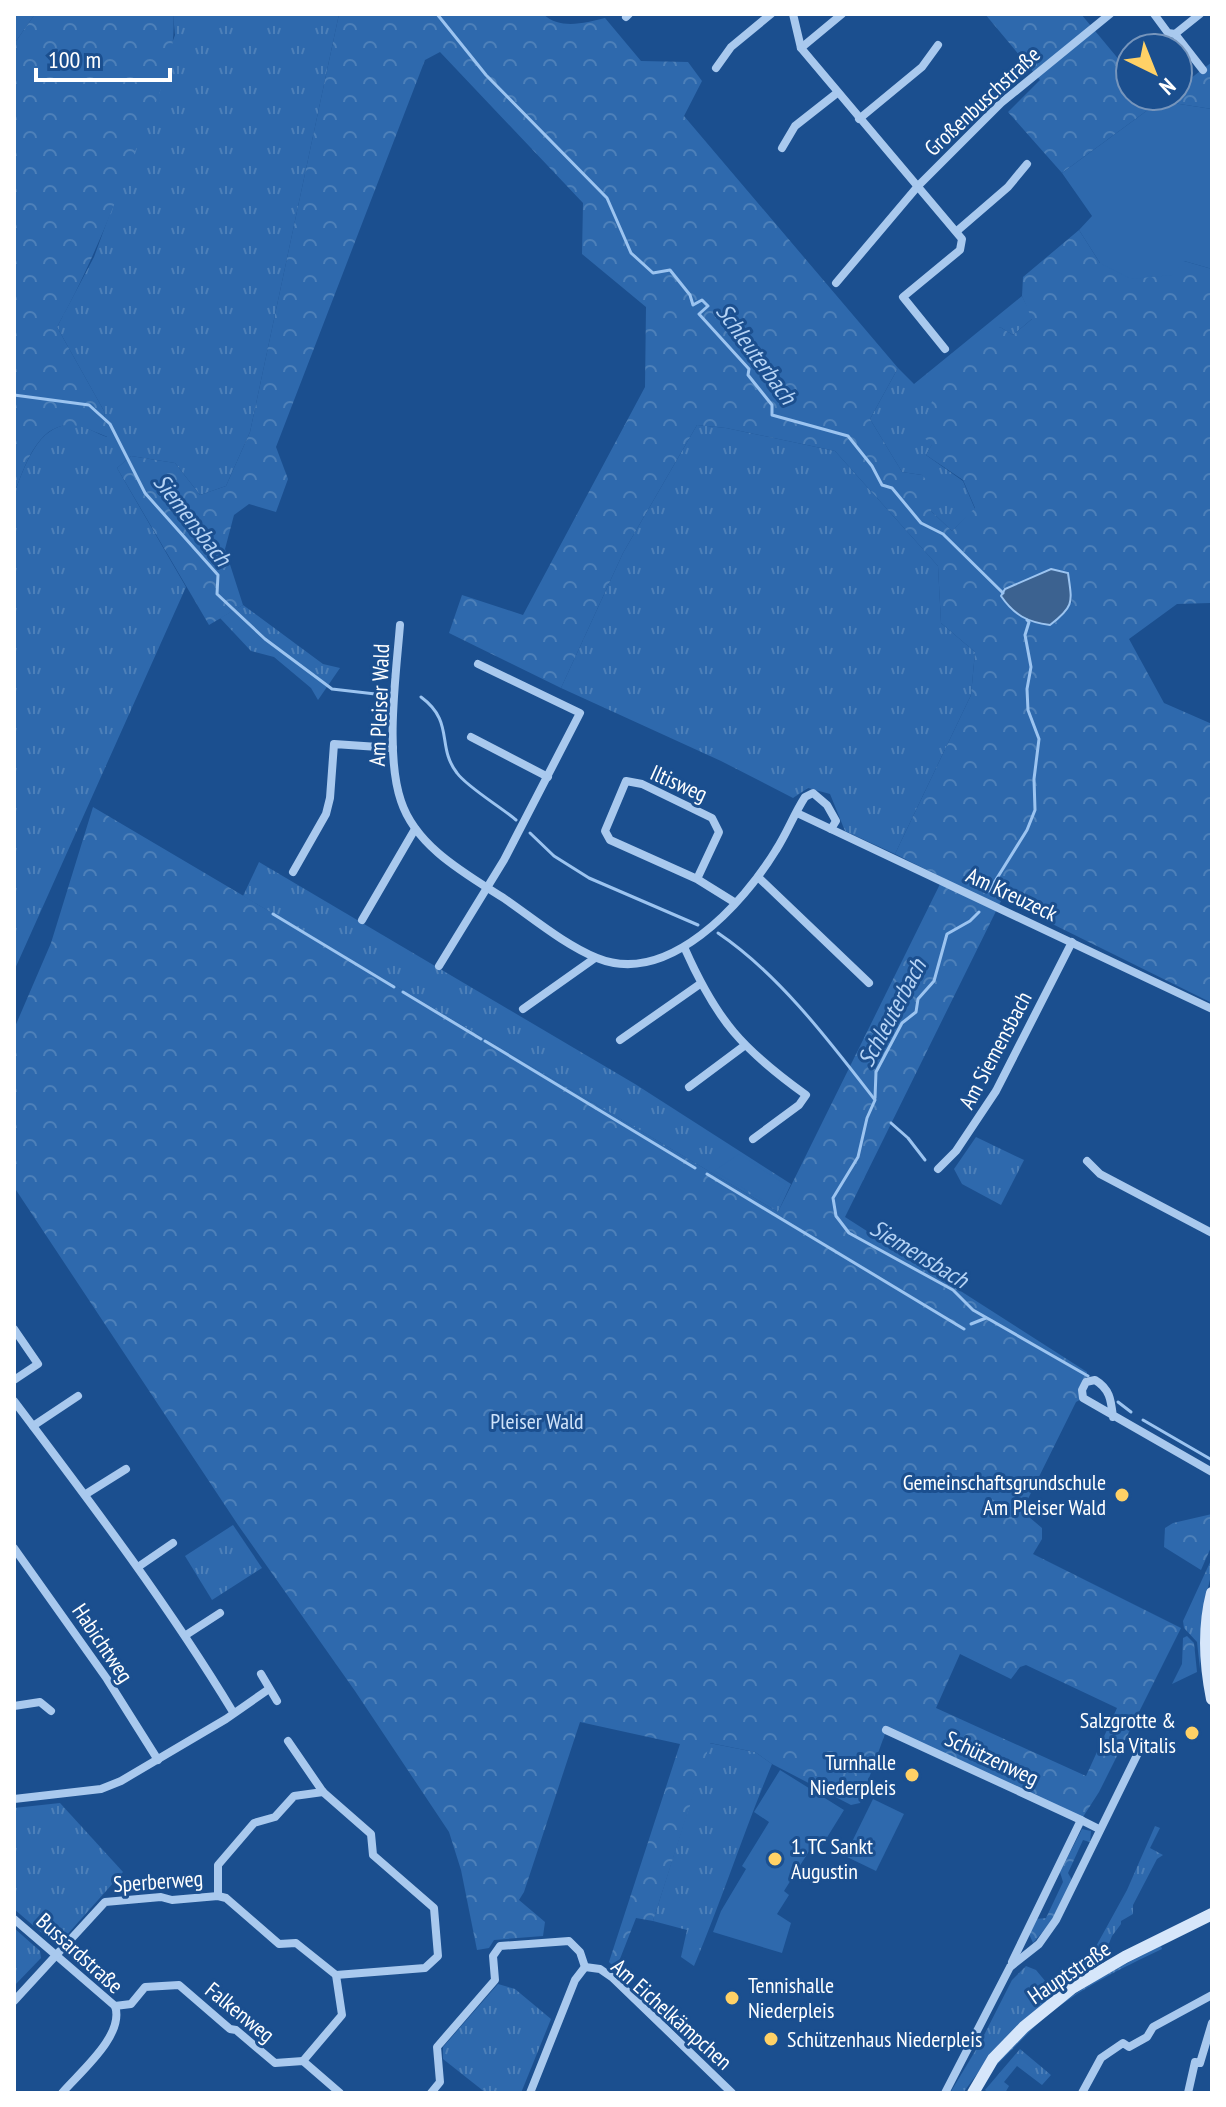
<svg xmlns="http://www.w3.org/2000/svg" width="1226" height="2107" font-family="'PT Sans Narrow',sans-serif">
<defs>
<pattern id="grass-tufts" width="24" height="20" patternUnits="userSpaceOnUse" patternTransform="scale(2)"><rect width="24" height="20" fill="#2e69ad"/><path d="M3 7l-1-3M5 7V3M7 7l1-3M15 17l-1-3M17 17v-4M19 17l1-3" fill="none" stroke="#4d80b9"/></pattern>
<pattern id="forest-crowns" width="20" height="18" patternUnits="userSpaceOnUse" patternTransform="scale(2)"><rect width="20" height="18" fill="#2e69ad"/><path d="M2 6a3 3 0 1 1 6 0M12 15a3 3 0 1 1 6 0" fill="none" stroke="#4d80b9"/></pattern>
</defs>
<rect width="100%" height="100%" fill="#1b4f8f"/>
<!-- grass -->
<g fill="url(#grass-tufts)">
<path d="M14,14h21l-21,30z"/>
<path d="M173,14h166l-89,418 -24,54 -26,9 -25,-32 -44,-7 -14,12 69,119 -172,384v-477c11,-28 25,-75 64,-69 9,2 20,9 29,12l-3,-26 -47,-84 37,-70 81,-222z"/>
<path d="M1022,296l11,22 -20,17 -13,-8 -74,128 37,26 12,28 -23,22 -21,-20 -9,-36 -20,-3 -32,-53 28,-51 16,16z"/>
<path d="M697,425l29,3 109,23 103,115 3,57 34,29 -4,43 -76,159 -50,-23 -15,-37 -22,-6 -15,10 -72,-37 -160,-73 62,-135z"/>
<path d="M243,605l80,59 17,4 -22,32 -7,-12 -37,-31 -23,-6 -31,-33z"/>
<path d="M259,862l376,222 156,100 -13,28 -535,-316z"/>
<path d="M976,1137l48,23 -23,45 -39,-21 -8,-15z"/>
<path d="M233,1525l29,43 -50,32 -27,-44z"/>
<path d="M1212,1558v13l-9,38 -3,60 -3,-27 -13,-14 -1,-7z"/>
<path d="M709,1743l46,9 17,12c-28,67 -50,136 -78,202l-13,-9 6,-27 -34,-9z"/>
<path d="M60,1803l63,69 -66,74 -43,-37v-101z"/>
<path d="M1155,1826l5,2 -10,20 13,7 -6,4 -24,46v9l-12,7v3l-9,12 -11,27 -18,7 44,-80z"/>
<path d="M14,1928l26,23 1,7 -27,28z"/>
<path d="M1161,1946l1,3c-42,20 -84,40 -120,71 -17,15 -32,33 -49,48 45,-56 104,-91 168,-122z"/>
<path d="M1026,1966l10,4 20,24 -59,53 -34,46h-13l30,-50 32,-63z"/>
<path d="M498,1984l17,5 36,30 -30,74h-35l-43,-34v-12z"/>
<path d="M1020,2049l31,26 -9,10 -25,-19 -13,16 5,4 -4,7h-16l-4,-3z"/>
</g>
<!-- forest -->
<g fill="url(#forest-crowns)" fill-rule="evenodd">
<path d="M35,14h138c5,49 -21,96 -39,140 -23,60 -46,118 -77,173l47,84 4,26c-9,-3 -20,-9 -30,-11 -39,-8 -53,40 -64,68v-450z"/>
<path d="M339,14h204c17,16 42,9 62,4l36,43 47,1 14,19 -18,35 214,252 -28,51 32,53 20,3 11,12 -2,24 21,20 23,-23 -12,-28 -37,-25 6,-11 -13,-10 18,-45 63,-62 13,8 19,-16 -10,-23 1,-19 56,-47 21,33 84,-2 28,8v330l-2,4 -33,1 -48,35 35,64 48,21v279l-210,-104 -157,318 242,155 -4,26 -7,4 -54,109 20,17v11l-9,15 148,74 -82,164 -18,28 -195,-89 -26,72 -9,2 -79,-41 -17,-12 -45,-9 -57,178 -17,-3 -20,51 -7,-7 71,-218 -100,-22 -56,170 -5,8 26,22 -2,14 -49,4 -5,8 -12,2 -16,-80 -12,-38 -94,-141 -117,-166 -224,-338v-158l37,-86 42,-136 685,405 165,-334 -48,-24 76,-159 4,-43 -34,-29 -3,-57 -103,-115 -109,-23 -29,-3 -74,128 -62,135 -112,-55 13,-38 61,20 122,-228 1,-80 -64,-53 1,-51 -143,-151 -15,8 -149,387 12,32 -12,33 -27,-8 -15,11 -9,34 18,56 -34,20 -92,-157 14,-12 44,7 25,32 26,-9 24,-54zM1051,569l17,3 4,31 -39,-25zM960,1654l51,25 9,-12 6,-2 91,43 -31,68 -150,-68z"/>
<path d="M985,14h96l49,59v23h19l3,3 26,-3v-8l34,-26v47l-52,-8 -98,72 -54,-61 32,-32z"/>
<path d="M1212,1514v31l-11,25 -37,-23 1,-19 8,-5z"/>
<path d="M1187,1636l7,7 3,29 -25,12 10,-20 1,-26z"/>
<path d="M1082,1829l9,2 -1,11 -7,-2 -15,33 4,7 -21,42 -18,21 -4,-9 7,-15 10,-1 17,-36 -3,-10z"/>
</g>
<!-- park -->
<g fill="#2e69ad">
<path d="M1160,101l52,8v160l-28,-8 -12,14 -41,4 -31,-16 -21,-33 13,-14 -30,-43z"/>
<path d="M739,1154l47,31 -11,22 -61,-36z"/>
<path d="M780,1770l64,40 -26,42 -7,-4 -27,43 5,4 -12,19 14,9 -9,30 -69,-21 8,-21 25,-42 -4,-3 27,-44 -15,-10z"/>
<path d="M873,1799l31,15 -28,57 -31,-15z"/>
</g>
<!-- water -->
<path fill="#3c6290" stroke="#9cc4f0" stroke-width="2" d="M1051,569l17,4c4,29 7,33 -18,52 -23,-3 -36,-10 -49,-29l4,-7z"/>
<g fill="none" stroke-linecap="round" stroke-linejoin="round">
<!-- stream -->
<g stroke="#9cc4f0" stroke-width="3">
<path d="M437,14l49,61 121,123 24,55 22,20 17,-3 20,25 3,10 9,-5 6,6 -9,8 50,55 -1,6 24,30v10l76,21 24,30 10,19 10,3 29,35 22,11 60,59"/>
<path d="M14,395l75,10 21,19 35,69 73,82 -1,19 48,45 67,50 52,6"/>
<path d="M421,697c34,25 15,49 36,76 10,14 44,34 59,47"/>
<path d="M530,833l24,23 35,22 109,47"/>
<path d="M989,891l38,-61 8,-20 -1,-31 5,-40 -11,-29 -1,-21 4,-22 -6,-32 4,-13 -2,-2"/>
<path d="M273,914l121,73"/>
<path d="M718,933c61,41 112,109 157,167l-8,18 -9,39 -25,41 3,18 13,17 104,57 20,20 115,66"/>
<path d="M403,992l78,47"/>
<path d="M485,1041l210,127"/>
<path d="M875,1098l1,-26 26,-49 14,-11 2,-13 16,-18 13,-47 23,-13 9,-9"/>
<path d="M891,1123l17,15 17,22"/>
<path d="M707,1174l257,155"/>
<path d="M971,1324l15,-6"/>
<path d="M1118,1402l13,10"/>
<path d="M1143,1420l69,40"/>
</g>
<!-- street -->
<g stroke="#a9c9ee" stroke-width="8">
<path d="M793,14l8,34 161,191 -2,11 -57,47 42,52"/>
<path d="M1154,14l14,19 7,1 28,36"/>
<path d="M626,17l3,-3"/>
<path d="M1175,34l25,-20"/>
<path d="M801,48l41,-34"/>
<path d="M716,68l15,-21 40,-33"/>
<path d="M859,119l63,-52 16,-22"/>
<path d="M782,148l13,-22 42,-33"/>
<path d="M957,231l51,-44 19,-23"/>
<path d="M836,283l82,-97 83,-83 109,-89"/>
<path d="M400,625c-4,50 -15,129 1,176 15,46 65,73 104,98 29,20 60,46 92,59 71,29 146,-54 179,-108 11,-17 18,-36 29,-53l8,-4 14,12 9,16 -5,8"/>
<path d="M471,737l77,40"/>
<path d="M797,813l415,196"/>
<path d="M293,872l33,-58 4,-16 4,-54 59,4"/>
<path d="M758,877l111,106"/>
<path d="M697,879l22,-47 -7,-14 -70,-34 -16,-3 -21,50 5,9 87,39 37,23"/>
<path d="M362,920l53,-91"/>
<path d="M685,949c32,72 57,100 121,146l-7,10 -46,34"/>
<path d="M439,966l65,-106 76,-147 -102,-49"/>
<path d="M523,1009l72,-51"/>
<path d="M620,1040l80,-56"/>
<path d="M689,1087l55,-41"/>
<path d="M1087,1161l13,13 112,59"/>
<path d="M938,1169l18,-18 40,-60 76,-149"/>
<path d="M14,1329l24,35 -24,16"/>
<path d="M14,1401c77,102 153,202 219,311"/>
<path d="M1113,1417c-2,-17 -3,-28 -18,-37l-9,2 -4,8 1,8 129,74"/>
<path d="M33,1426l45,-30"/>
<path d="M86,1494l40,-25"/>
<path d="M14,1548l93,131 51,81"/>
<path d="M138,1567l35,-24"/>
<path d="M186,1635l34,-22"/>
<path d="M261,1674l16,27"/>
<path d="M14,1706l26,-4 11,9"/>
<path d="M886,1730l195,90"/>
<path d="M288,1741l35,51 48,42 2,21 61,53 4,48 -13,12 -89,7"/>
<path d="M14,1799l87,-10 20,-8 105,-62 43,-30"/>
<path d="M218,1896v-31l36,-42 21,-6 19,-21 29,-4"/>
<path d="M14,1919l101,87c10,29 -35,66 -53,87"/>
<path d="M1012,1962l69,-142 18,9"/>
<path d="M585,1967l15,2 13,9 119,115"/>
<path d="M14,2001l91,-99 56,-5 11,3 46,-4 8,2 53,46 17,-1 40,32 6,40 -39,46"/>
<path d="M115,2006l16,-2 14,-17 34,-2 51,44 6,1 39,33 28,-2 37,32"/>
<path d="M431,2093l9,-11 -3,-35 58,-67 -2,-24 7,-10 69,-5 11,11 5,15"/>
<path d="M530,2093l45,-113 10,-13"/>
<path d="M945,2093l65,-126 29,-23 17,-24 84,-171"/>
<path d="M1082,2093l19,-35 22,-15 6,4 18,-10 6,-10 59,-32"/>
<path d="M1188,2093l7,-31 5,1 12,-40"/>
</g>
<!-- secondary -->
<g stroke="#d6e6fa" stroke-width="12">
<path d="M1212,1593c-9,35 -7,71 0,106"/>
<path d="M973,2093l20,-34 31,-32 48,-39 53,-31 87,-43"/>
</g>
</g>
<!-- markers -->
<g fill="#ffd166" stroke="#1b4f8f" stroke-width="3">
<circle cx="1122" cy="1495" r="8"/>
<circle cx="1192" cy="1733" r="8"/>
<circle cx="912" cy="1775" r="8"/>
<circle cx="775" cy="1859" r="8"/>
<circle cx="732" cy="1998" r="8"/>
<circle cx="771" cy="2039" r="8"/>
</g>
<g text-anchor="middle" stroke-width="6" stroke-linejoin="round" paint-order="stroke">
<!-- street labels -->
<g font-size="22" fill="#fff" stroke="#1b4f8f">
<text transform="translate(982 101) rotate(-43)" y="8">Großenbuschstraße</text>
<text transform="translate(379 705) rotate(-88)" y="8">Am Pleiser Wald</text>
<text transform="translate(679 783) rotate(24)" y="8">Iltisweg</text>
<text transform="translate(1012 894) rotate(25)" y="8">Am Kreuzeck</text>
<text transform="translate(995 1050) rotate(-62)" y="8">Am Siemensbach</text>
<text transform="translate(103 1643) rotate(56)" y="8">Habichtweg</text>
<text transform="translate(992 1758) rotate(25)" y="8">Schützenweg</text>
<text transform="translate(158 1881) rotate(-4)" y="8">Sperberweg</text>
<text transform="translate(80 1953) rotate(42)" y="8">Bussardstraße</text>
<text transform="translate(1069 1972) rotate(-34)" y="8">Hauptstraße</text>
<text transform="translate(240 2012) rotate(39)" y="8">Falkenweg</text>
<text transform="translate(672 2014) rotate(42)" y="8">Am Eichelkämpchen</text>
</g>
<!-- park labels -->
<g font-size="22" fill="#cfe3fa" stroke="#1b4f8f">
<text x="537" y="1429">Pleiser Wald</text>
</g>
<!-- poi labels -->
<g font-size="22" fill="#fff" stroke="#1b4f8f" text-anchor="end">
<text x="1106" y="1490">Gemeinschaftsgrundschule<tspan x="1106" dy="25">Am Pleiser Wald</tspan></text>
<text x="1176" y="1728">Salzgrotte &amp;<tspan x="1176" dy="25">Isla Vitalis</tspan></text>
<text x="896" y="1770">Turnhalle<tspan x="896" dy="25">Niederpleis</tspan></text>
<text x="791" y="1854" text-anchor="start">1. TC Sankt<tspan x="791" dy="25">Augustin</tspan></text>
<text x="748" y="1993" text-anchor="start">Tennishalle<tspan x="748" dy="25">Niederpleis</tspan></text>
<text x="787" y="2047" text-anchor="start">Schützenhaus Niederpleis</text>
</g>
<!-- water labels -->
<g font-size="24" font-style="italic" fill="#b5d3f5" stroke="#1b4f8f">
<text transform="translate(756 354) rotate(54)" y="8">Schleuterbach</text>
<text transform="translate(192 520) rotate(52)" y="8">Siemensbach</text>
<text transform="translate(892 1013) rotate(-62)" y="8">Schleuterbach</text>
<text transform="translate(919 1254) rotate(31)" y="8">Siemensbach</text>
</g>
</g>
<!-- border -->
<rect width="1226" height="2107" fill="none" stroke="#ffffff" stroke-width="32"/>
<!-- north arrow -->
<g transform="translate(1154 72) rotate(137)"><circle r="38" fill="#1b4f8f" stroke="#7695bc" stroke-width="2"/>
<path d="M0-6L14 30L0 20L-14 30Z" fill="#ffd166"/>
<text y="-12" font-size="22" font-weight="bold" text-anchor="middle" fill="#ffffff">N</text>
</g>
<!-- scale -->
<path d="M36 68v12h134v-12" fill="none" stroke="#ffffff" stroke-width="4"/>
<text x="48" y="68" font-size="24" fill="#ffffff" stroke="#1b4f8f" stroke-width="6" paint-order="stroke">100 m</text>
</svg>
